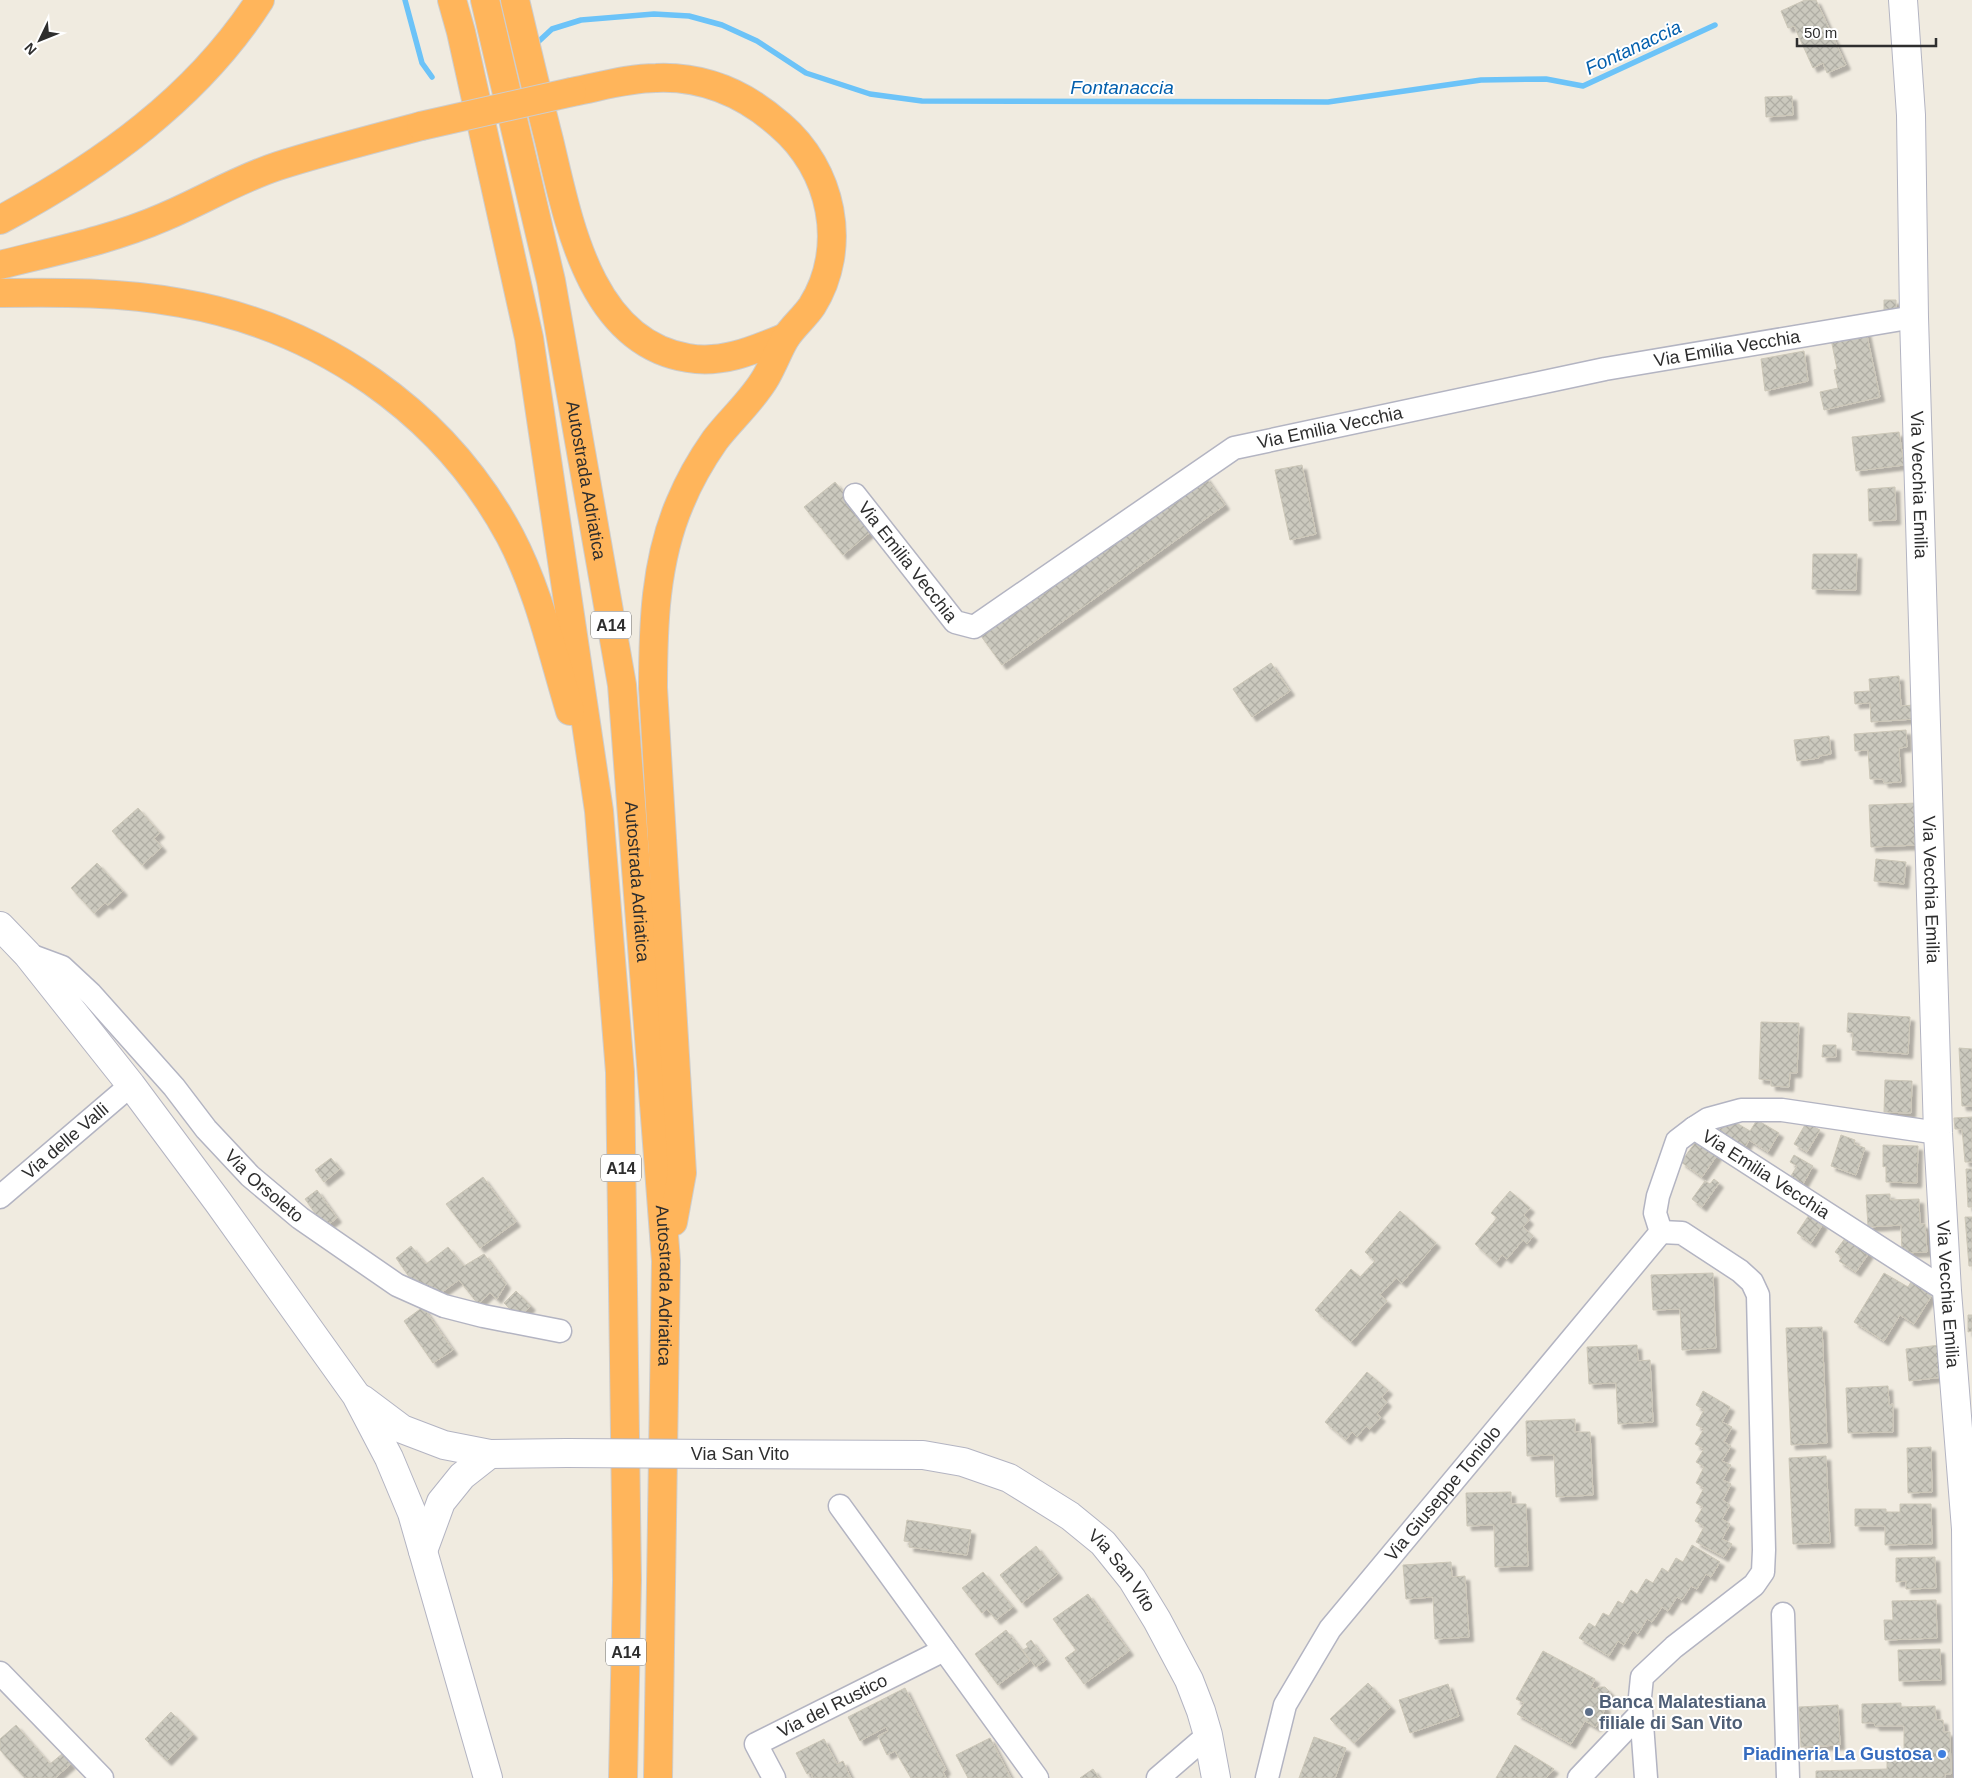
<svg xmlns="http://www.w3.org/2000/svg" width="1972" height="1778" font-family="Helvetica,sans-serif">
<defs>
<pattern id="building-cross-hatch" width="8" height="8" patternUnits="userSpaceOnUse" patternTransform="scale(1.25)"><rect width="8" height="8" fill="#cbc9be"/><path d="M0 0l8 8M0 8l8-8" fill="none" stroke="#afada4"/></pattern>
<filter id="shadow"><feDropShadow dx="4.5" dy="4.5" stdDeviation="1" flood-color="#0004"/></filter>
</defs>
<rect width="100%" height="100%" fill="#f0ebe0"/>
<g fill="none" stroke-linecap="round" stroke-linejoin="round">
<!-- stream -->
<g stroke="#6cc3f8" stroke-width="5.5">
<path d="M405,0l17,63 10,14"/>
<path d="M538,42l14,-13 29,-9 73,-6 35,2 33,9 35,16 49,32 64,21 52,7 406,1 153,-22 65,-1 37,7 132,-61"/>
</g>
</g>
<!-- building -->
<g fill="url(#building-cross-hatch)" stroke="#ccc7b8" filter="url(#shadow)">
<path d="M1805,0h11l30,65 -19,8 -4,-10 -10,5 -19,-42 -6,2 -7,-17z"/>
<path d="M1792,96l1,19 -27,2 -1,-20z"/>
<path d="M1884,300h12v9l-12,1z"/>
<path d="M1866,331l14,66 -56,13 -4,-18 18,-4 -4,-18 3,-1 -6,-30z"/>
<path d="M1804,351l4,30 -43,10 -4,-32z"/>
<path d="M1899,432l5,33 -48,6 -4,-34z"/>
<path d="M1302,465l14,69 -26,6 -15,-70z"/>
<path d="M1205,476l20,29 -223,160 -21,-29z"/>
<path d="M835,482l39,47 -31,26 -39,-48z"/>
<path d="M1895,487l1,33 -27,1 -1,-32z"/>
<path d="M1813,554h44l-1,36 -44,-1z"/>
<path d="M1271,663l19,28 -38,26 -19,-28z"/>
<path d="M1899,676l2,30 12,-1 1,14 -43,3 -1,-19 -15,1 -1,-12 16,-1 -1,-12z"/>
<path d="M1906,730l1,17 -8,1 2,34 -17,1 -1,-4h-13l-2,-29 -13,1 -1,-17z"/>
<path d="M1829,736l2,18 -12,2v2l-22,3 -3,-21z"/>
<path d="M1916,803l2,42 -47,2 -2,-42z"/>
<path d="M138,808l22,25 -6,5 8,9 -20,18 -30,-34z"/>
<path d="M1876,859l30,3 -2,22 -30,-3z"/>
<path d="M97,863l26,28 -15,14 -3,-2 -11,10 -23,-25z"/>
<path d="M1848,1013l62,4 -2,37 -56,-4 1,-17 -6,-1z"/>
<path d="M1761,1022l38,1 -2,50h-7l-1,14 -18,-1v-6l-12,-1z"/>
<path d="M1823,1045h13v12h-14z"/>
<path d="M1959,1048l13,1v57h-10z"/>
<path d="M1885,1080l27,1 -1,32 -27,-1z"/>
<path d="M1972,1117v45h-7l-3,-33h-7l-1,-11z"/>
<path d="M1725,1120l6,5 2,-4 17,10 7,-11 22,13 -11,19 -19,-12 -6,11 -27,-16z"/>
<path d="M1806,1123l14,7 -13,22 -13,-8z"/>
<path d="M1841,1135l14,5 -1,4 11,4 -9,27 -25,-9z"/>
<path d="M1697,1140l21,14 -16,23 -21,-15z"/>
<path d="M1883,1145l35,1 -1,37 -31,-1v-16l-3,1z"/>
<path d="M1794,1155l19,11 -10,18 -12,-8 6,-10 -7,-4z"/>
<path d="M331,1158l9,11 -16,13 -9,-12z"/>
<path d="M1966,1169h6v38h-4z"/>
<path d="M483,1177l33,45 -36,26 -34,-44z"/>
<path d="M1714,1179l5,4 -17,24 -10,-8 13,-18 5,3z"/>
<path d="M317,1190l20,28 -12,9 -20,-28z"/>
<path d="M1510,1191l20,17 -6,7 5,5 -6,7 10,9 -6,8 -4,-4 -16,19 -5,-4 -6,8 -21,-19 22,-26 -6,-5z"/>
<path d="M1890,1194v6l29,-1 1,25h5l2,28 -25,1 -1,-28 -33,2 -2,-32z"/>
<path d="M1400,1211l36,32 -34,40 -6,-5 -16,17 7,6 -36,41 -36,-32 36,-41 9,8 15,-16 -10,-9z"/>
<path d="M1809,1215l14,9 -12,19 -14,-10z"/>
<path d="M1965,1217h7v49h-3z"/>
<path d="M1846,1237l23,16 -13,19 -17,-11 3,-4 -7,-5z"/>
<path d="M411,1246l15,18 22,-17 16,19 20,-12 22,30 -9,15 -7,-6 -12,11 -19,-24 -21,15 -9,-11 -10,7 -23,-33z"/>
<path d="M1713,1273l3,75 -34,2 -2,-41 -27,1 -2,-35z"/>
<path d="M1884,1273l24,14 3,-5 21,13 -18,29 -14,-9 -16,26 -30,-19z"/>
<path d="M516,1291l15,15 -12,12 -15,-15z"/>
<path d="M423,1307l30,43 -20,13 -29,-42z"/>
<path d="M1968,1315h4v16l-4,1z"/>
<path d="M1822,1327l5,116 -36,2 -5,-117z"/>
<path d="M1637,1345l1,16 12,-1 3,62 -35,2 -2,-41 -27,1 -2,-37z"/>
<path d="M1940,1345l3,32 -34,4 -3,-32z"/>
<path d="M1367,1372l21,18 -6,7 5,5 -10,12 4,3 -11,12 -4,-3 -9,11 -5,-5 -6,8 -21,-18z"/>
<path d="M1888,1386l1,19 4,-1v28l-45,1 -2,-45z"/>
<path d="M1703,1391l27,16 -8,15 10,5 -8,15 7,4 -9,15 9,4 -8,15 8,4 -8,16 7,5 -8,14 8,5 -8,15 10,5 -8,13 -28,-15 8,-15 -9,-6 8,-14 -7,-4 8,-15 -8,-5 8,-16 -8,-5 8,-13 -9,-5 9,-15 -8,-4 8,-15 -8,-5z"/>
<path d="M1575,1419v13h15l3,63 -37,2 -2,-42 -27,1 -1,-35z"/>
<path d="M1931,1447l1,45 -24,1 -1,-45z"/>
<path d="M1826,1456l4,87 -37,1 -4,-86z"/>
<path d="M1511,1492v12h15l2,62 -33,1 -1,-42 -27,1 -1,-33z"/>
<path d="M1900,1504h31l1,40 -47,1v-19h-30v-17h31v3h14z"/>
<path d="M907,1520l64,10 -4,25 -58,-8 1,-5 -6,-1z"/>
<path d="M1692,1545l28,17 -9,15 -5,-3 -9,15 -6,-3 -9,14 -5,-3 -9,14 -6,-4 -10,15 -5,-3 -9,15 -5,-4 -9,15 -6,-4 -9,15 -30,-18 10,-15 6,4 8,-14 6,3 9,-15 5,3 8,-14 6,4 9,-15 7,4 9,-15 6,4 8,-14 7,4z"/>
<path d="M1036,1546l22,28 -36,29 -22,-28z"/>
<path d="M1935,1557l1,31 -30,1v-8l-10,1v-24z"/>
<path d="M1451,1562l1,15 13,-1 4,61 -34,2 -2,-42 -27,2 -3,-34z"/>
<path d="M983,1572l30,35 -17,13 -9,-11 -5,4 -20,-25z"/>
<path d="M1088,1594l41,57 -45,33 -19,-26 11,-8 -23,-31z"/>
<path d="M1936,1600l1,38 -52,2 -1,-20h9l-1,-19z"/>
<path d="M1006,1630l24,31 -32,24 -23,-31z"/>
<path d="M1031,1640l15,20 -10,7 -13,-17 5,-3 -2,-3z"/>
<path d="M1940,1649l1,31 -42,1 -1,-31z"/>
<path d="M1543,1651l52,28 -4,8 4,2 4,-2h6l5,5 -1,8 -3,3h-7l7,4 -10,20 -11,-6 -14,23 -54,-30 7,-11 -8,-4z"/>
<path d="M1368,1683l23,24 -37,36 -24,-24z"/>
<path d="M1448,1684l11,32 -49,17 -11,-33z"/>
<path d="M905,1688l41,82 -3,2 3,6h-35l-16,-27 -8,4 -9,-19 10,-5 -2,-4 -26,14 -12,-24z"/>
<path d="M1901,1703v4l34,-1 1,14h7l1,12h6l1,42h-6v4h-129v-7l71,-2v-12l17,-1v-30h-29l-1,-3h-12v-19z"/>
<path d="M1838,1705l2,40 -39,2 -2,-40z"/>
<path d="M171,1712l22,22 -26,27 -22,-22z"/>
<path d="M16,1725l34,39 12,-10 9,10 -16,14h-30l-25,-28v-11z"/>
<path d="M1314,1737l32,11 -11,30h-36z"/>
<path d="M990,1738l21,40h-43l-12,-23z"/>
<path d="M824,1739l13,25 6,-3 8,17h-38l-2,-5 -4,1 -11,-21z"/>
<path d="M1515,1745l23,14 16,10 -8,9h-50z"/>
<path d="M1093,1769l6,9h-19l10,-7z"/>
</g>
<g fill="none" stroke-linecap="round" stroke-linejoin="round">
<!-- street casing -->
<g stroke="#b3b4c2" stroke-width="25">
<g id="street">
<path id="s1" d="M855,495l100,127 19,5 260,-179 371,-79 309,-52"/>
<path id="s2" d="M27,954l35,13 29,27 83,93 32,42 44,47 50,42 97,67 47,21 39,10 77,15"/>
<path id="s3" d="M1938,1133l-156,-23h-41l-33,9 -14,9 253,163"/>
<path id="s4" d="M0,1197l131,-112"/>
<path d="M1661,1232l-6,-19 3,-17 19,-55 17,-13"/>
<path d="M840,1506l197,272"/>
<path d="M1783,1614l5,164"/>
<path d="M0,1673l102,105"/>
<path id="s5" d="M774,1778l-18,-34 188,-94"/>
<path d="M1158,1778l50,-43"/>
<path id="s6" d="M1267,1778l18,-73 45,-76 331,-397"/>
<path d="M1579,1778l62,-65"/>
<path d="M1646,1778l-6,-81 2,-20 32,-30 80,-62 9,-13 1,-22 -6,-255 -6,-13 -12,-11 -58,-38 -21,-1"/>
</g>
</g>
<!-- secondary casing -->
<g stroke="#b3b4c2" stroke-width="30">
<g id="secondary">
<path id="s7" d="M1903,0l8,115 3,202 24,816 9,158 19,238 2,249"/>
<path d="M0,926l27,28 104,131 87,117 138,193 33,63 23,55 76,265"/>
<path d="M362,1399l40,30 42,16 46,9 77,-1"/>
<path id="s8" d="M721,1454l202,1 40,7 46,16 61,38 33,27 29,36 25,41 32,60 12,31 7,24 8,43"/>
<path d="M423,1551l18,-49 21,-26 28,-22"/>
</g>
</g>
<!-- highway casing -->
<g stroke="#cdcdcd" stroke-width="30">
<g id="highway">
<path d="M452,0l9,32 68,306 70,473 21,261 7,508 -4,198"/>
<path id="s9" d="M485,0l66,281 71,404 44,576 -8,517"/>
<path d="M515,0c11,46 22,93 34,140 19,79 40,202 139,218 35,6 66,-8 98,-21"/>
<path d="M572,92c27,-5 56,-14 84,-14 47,-2 89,16 124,47 52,44 69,122 32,181 -8,12 -20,21 -27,33 -7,12 -12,26 -19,38 -13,23 -35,42 -51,63 -14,20 -26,41 -35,63 -25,58 -27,123 -27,185l29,485 -9,49"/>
<path d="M0,220c101,-54 197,-122 260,-220"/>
<path d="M0,265c55,-14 111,-25 164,-48 38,-16 74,-38 114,-51 47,-15 95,-27 143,-40"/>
<path d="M0,293c60,-1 122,-1 181,10 138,24 262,108 329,233 29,55 42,116 60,175"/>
</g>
</g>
<!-- street -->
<use href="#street" stroke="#fff" stroke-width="22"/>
<!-- secondary -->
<use href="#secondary" stroke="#fff" stroke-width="28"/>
<!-- highway -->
<use href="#highway" stroke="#ffb55b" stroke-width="28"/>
<!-- secondary-bridge casing -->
<g stroke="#b3b4c2" stroke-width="30" stroke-linecap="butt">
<path id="secondary-bridge" d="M567,1453l154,1"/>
</g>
<!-- highway-bridge casing -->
<g stroke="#cdcdcd" stroke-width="30" stroke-linecap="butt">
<path id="highway-bridge" d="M421,126l151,-34"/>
</g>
<!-- secondary-bridge -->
<use href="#secondary-bridge" stroke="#fff" stroke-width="28"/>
<!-- highway-bridge -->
<use href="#highway-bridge" stroke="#ffb55b" stroke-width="28"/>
</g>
<!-- markers -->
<circle fill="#5c6f8a" stroke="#fff" stroke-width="2" cx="1589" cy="1712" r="5"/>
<circle fill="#3f7fe0" stroke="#fff" stroke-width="2" cx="1942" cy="1754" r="5"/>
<g text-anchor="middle" stroke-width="4" stroke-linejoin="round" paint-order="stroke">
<!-- shield labels -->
<g fill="#fff" stroke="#6d6d6d" stroke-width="1">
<rect x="591" y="611.5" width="40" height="27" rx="4"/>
<rect x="601" y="1154.5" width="40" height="27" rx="4"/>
<rect x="606" y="1638.5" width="40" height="27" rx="4"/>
</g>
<g font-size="16" font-weight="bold" fill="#2e2e2e">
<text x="611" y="631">A14</text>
<text x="621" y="1174">A14</text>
<text x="626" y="1658">A14</text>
</g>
<!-- street labels -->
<g font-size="18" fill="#2e2e2e" stroke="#fff">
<text dy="6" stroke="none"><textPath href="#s1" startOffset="1000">Via Emilia Vecchia</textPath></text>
<text dy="6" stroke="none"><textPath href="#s1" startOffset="595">Via Emilia Vecchia</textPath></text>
<text dy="6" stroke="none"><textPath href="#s9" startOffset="491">Autostrada Adriatica</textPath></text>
<text dy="6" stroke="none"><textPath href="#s7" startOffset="485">Via Vecchia Emilia</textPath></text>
<text dy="6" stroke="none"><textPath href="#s1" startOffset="85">Via Emilia Vecchia</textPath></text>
<text dy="6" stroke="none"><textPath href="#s9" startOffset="896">Autostrada Adriatica</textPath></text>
<text dy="6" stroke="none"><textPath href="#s7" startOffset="890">Via Vecchia Emilia</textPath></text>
<text dy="6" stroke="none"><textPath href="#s4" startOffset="86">Via delle Valli</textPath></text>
<text dy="6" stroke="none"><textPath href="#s3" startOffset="335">Via Emilia Vecchia</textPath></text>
<text dy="6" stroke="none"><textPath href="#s2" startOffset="336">Via Orsoleto</textPath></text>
<text dy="6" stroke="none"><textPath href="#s9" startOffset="1301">Autostrada Adriatica</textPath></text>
<text dy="6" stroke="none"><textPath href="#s7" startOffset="1295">Via Vecchia Emilia</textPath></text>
<text x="740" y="1460">Via San Vito</text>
<text dy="6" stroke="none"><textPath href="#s6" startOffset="340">Via Giuseppe Toniolo</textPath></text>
<text dy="6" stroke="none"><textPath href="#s8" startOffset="439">Via San Vito</textPath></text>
<text dy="6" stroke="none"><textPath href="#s5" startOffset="124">Via del Rustico</textPath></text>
</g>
<!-- service labels -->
<g font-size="18" font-weight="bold" fill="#4e5e75" stroke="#fff" text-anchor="start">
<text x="1599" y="1708">Banca Malatestiana<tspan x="1599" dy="21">filiale di San Vito</tspan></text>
</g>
<!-- shop labels -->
<g font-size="18" font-weight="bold" fill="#366cbe" stroke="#fff" text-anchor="end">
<text x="1932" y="1760">Piadineria La Gustosa</text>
</g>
<!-- water labels -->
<g font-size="19" font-style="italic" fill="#035fad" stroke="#fff">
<text transform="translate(1633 47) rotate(-25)" y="7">Fontanaccia</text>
<text x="1122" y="94">Fontanaccia</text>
</g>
</g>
<!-- north arrow -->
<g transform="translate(40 40) rotate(227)" stroke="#ffffff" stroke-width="4" paint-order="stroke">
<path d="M0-4L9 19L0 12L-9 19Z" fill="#2e2e2e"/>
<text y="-8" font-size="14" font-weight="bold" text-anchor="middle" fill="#2e2e2e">N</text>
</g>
<!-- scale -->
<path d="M1797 38v8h139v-8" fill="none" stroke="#2e2e2e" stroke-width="2.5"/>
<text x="1804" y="38" font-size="15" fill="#2e2e2e" stroke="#ffffff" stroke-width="4" paint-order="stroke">50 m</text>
</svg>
